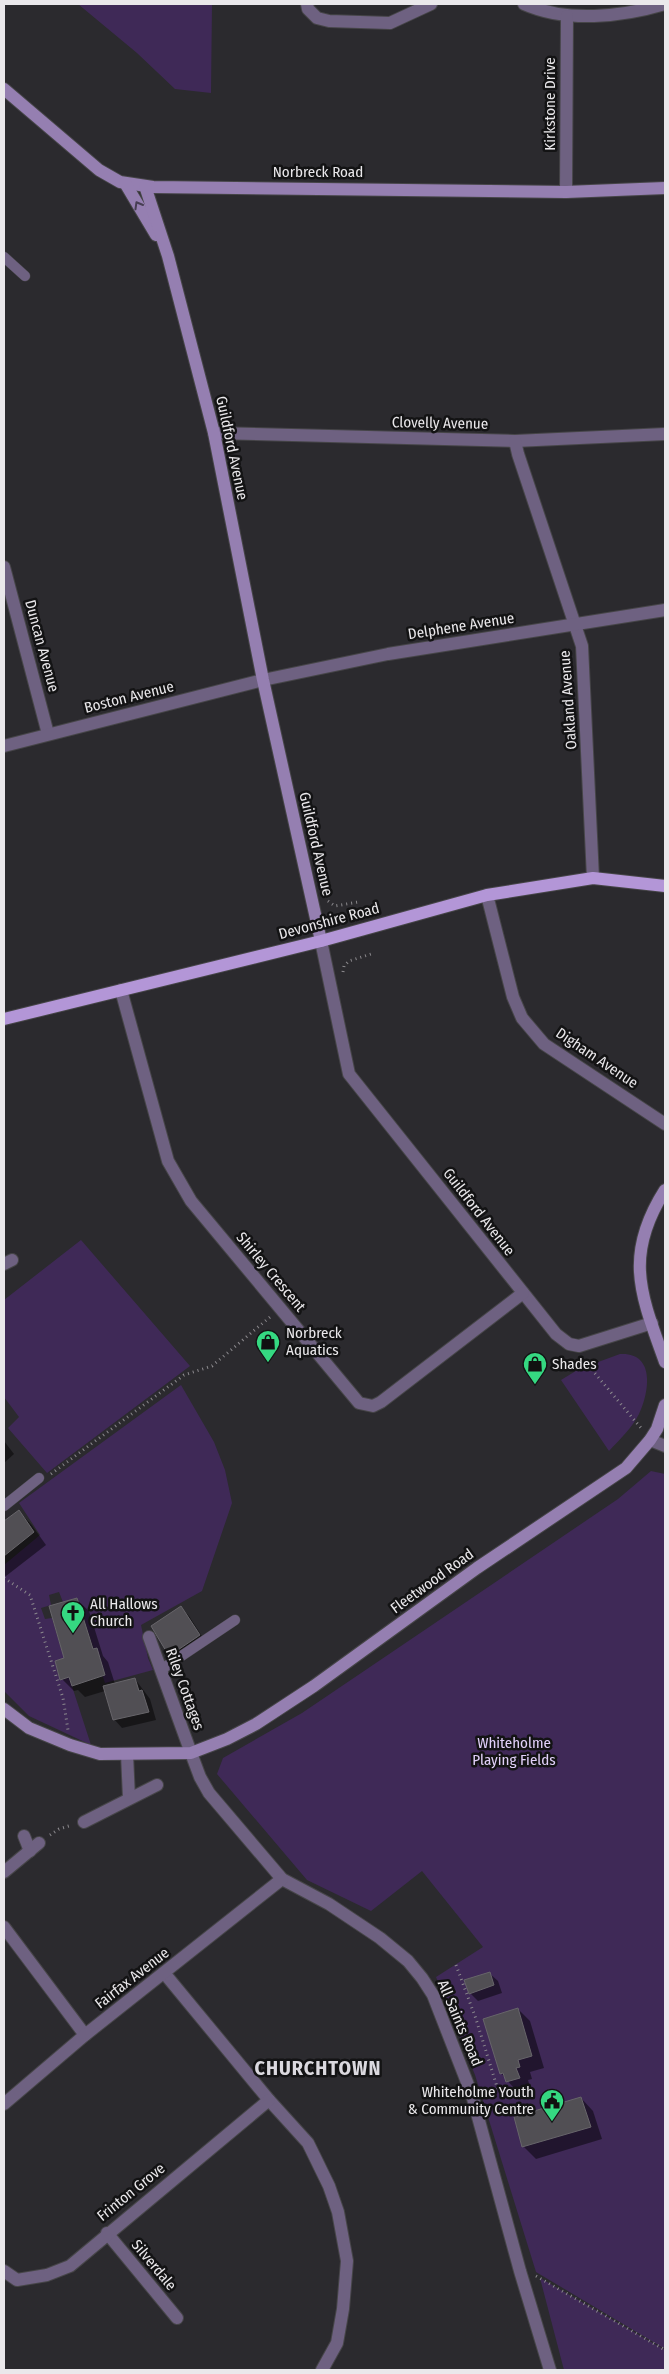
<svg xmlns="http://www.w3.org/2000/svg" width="669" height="2374" font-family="'Fira Sans Condensed',sans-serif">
<rect width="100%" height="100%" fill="#2b2a2e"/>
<!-- green -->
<g fill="#3f2957">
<path d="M78,4h134l-1,89 -36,-4 -38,-36z"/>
<path d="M81,1240l109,126 -143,107 -39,-45 11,-11 -15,-20v-97z"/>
<path d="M620,1354c35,-2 30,37 19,60 -7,14 -19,25 -30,37l-48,-71 18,-11z"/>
<path d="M181,1385l33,57 11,28 7,33 -30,88 -61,34 7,33 5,12 -48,13 -28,-85 -14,4 -4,-10 -10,3 2,10 -10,3 4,11 7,-1 12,40 -9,3 5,18 9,-2 22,68 -62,-29 -25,-25v-126l36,-30 -21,-32z"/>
<path d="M651,1471l14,3v875l-129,-77 -61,-197 -39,-98 47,-30 -61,-76 -51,40 -64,-31 -90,-106 6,-16 79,-45 316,-214z"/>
<path d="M540,2278l125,72v20h-101z"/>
</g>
<!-- shadow -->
<g fill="#0007">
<path d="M4,1441l10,13 -10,9z"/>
<path d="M19,1512l12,12 15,21 -40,31 -2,-1v-52z"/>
<path d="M76,1599l13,12 14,45 5,6 7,22 20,-5 15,20 6,21 -34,8 -8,-9 -9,-28 -20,6 -7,-7 -4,1 -12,-12z"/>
<path d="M181,1608l8,8 18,28 -29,20 -8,-9z"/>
<path d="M489,1973l9,8 4,12 -24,8 -8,-8z"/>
<path d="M518,2009l12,12 14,47 -14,4 2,7 -4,1 3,10 -12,4 -18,-21z"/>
<path d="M581,2098l12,13 9,28 -66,20 -13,-13z"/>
</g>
<!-- building -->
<g fill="#514f54" stroke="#67656a">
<path d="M19,1510l15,22 -30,24v-35z"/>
<path d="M77,1598l16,51 4,-1 8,27 -33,11 -3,-9 -9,3 -5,-19 9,-3 -15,-52z"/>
<path d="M181,1606l19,29 -31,21 -18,-30z"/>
<path d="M135,1678l4,13 3,-1 7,22 -36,8 -10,-34z"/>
<path d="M490,1972l4,13 -25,9 -5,-14z"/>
<path d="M518,2008l14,48 -14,4 2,7 -4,1 4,10 -14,4 -3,-9 -3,1 -17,-55z"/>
<path d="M581,2097l10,30 -69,20 -8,-30z"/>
</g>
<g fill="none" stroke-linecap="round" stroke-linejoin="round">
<!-- lane casing -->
<g stroke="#464548" stroke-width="11">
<g id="lane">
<path d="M4,257l21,19"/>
<path d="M4,1506l35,-28"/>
<path d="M162,1669l73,-49"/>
</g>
</g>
<!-- street casing -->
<g stroke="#464548" stroke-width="14">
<g id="street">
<path d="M307,4l1,5 9,9 12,3 61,2 41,-19"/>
<path d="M524,4c43,19 97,13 141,0"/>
<path d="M566,192l1,-176"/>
<path d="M214,433l301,8 150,-7"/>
<path d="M515,441l3,13 64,192 11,232"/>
<path d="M4,567l44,167"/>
<path d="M4,746l259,-66 125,-26 277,-44"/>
<path d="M487,895l26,102 9,21 22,26 121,80"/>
<path d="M321,941l28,133 207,260 13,10 10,2 73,-23"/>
<path d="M121,990l47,171 23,40 168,202 14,3 8,-4 142,-109"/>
<path d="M4,1264l8,-4"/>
<path d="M650,1440l15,6"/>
<path d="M149,1637l42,116 9,24 9,16 73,86 47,25 51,34 28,23 14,17 11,17 39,100 48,176 30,99"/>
<path d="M127,1754l2,44"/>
<path d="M84,1822l73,-37"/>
<path d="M24,1836l6,15"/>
<path d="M4,1872l35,-29"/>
<path d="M4,1927l81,108"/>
<path d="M165,1974l104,126 39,43 21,43 9,26 9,49 -4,48 -6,34 -15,27"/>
<path d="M4,2104l81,-69 197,-156"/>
<path d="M107,2233l70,85"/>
<path d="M4,2271l13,9 30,-5 23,-9 199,-166"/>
</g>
</g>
<!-- secondary casing -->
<g stroke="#464548" stroke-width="14">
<g id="secondary">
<path d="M4,89l95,81 21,12 33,5 413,5 99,-4"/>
<path d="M125,183l31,52"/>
<path d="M145,186l23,70 46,177 49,247 58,261"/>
<path d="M665,1190c-42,66 -24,105 0,172"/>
<path d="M4,1709l25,19 41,17 30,9 91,-1 36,-14 29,-15 58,-38 163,-118 149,-100 24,-28 7,-11 8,-24"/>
</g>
</g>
<!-- primary casing -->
<g stroke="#464548" stroke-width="14">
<path id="primary" d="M4,1019l317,-78 166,-46 106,-17 72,8"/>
</g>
<!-- path -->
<g stroke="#8c8a8e" stroke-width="3" stroke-dasharray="1 4" stroke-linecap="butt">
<path d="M328,901l7,5 23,-4"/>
<path d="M343,972l1,-6 5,-5 22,-7"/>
<path d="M582,1358l59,70"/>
<path d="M51,1474l133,-99 28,-9 58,-49"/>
<path d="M4,1578l26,17 33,103 5,32"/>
<path d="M50,1835l9,-6 13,-4"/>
<path d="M456,1965l20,54 22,71"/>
<path d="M536,2276l129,74"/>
</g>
<!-- lane -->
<use href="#lane" stroke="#6e6181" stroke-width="10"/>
<!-- street -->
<use href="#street" stroke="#6e6181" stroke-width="12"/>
<!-- secondary -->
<use href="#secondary" stroke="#957fb1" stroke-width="12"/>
<!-- primary -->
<use href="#primary" stroke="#b396d7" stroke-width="12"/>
</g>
<!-- one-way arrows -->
<defs><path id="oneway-chevron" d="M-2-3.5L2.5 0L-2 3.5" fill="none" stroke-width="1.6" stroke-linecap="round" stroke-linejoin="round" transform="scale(1.25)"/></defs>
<use stroke="#473e53" href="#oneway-chevron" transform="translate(138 205) rotate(-120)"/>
<!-- icons -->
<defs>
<g id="shop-pin" transform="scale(1.25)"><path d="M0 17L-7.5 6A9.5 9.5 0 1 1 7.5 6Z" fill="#35d881" stroke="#131314"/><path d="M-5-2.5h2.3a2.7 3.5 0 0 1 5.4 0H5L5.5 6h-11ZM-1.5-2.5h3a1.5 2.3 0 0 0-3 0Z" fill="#111"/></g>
<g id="church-pin" transform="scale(1.25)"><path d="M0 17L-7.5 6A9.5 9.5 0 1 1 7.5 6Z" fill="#35d881" stroke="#131314"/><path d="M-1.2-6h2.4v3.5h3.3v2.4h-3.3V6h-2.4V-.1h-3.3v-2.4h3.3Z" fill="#111"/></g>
<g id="civic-pin" transform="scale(1.25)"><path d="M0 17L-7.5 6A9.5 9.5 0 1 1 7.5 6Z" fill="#35d881" stroke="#131314"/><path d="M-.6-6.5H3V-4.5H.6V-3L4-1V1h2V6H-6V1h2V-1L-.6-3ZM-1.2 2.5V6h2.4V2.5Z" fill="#111"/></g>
</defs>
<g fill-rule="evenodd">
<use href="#shop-pin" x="268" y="1342"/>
<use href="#shop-pin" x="535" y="1364"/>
<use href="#church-pin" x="73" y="1613"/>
<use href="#civic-pin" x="552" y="2101"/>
</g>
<g text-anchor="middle" stroke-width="5" stroke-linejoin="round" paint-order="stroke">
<!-- street labels -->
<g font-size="15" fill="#eae8eb" stroke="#131314">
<text transform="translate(550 104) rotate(-90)" y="5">Kirkstone Drive</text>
<text x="318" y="177">Norbreck Road</text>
<text transform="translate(440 423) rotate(1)" y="5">Clovelly Avenue</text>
<text transform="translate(232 448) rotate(78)" y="5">Guildford Avenue</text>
<text transform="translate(461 626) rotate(-9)" y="5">Delphene Avenue</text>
<text transform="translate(42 646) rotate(75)" y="5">Duncan Avenue</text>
<text transform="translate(129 697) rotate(-14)" y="5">Boston Avenue</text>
<text transform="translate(568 700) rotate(-94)" y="5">Oakland Avenue</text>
<text transform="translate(316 844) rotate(77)" y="5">Guildford Avenue</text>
<text transform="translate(329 921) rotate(-15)" y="5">Devonshire Road</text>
<text transform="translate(597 1058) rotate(34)" y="5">Digham Avenue</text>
<text transform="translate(479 1212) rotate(52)" y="5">Guildford Avenue</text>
<text transform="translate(271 1272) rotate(50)" y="5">Shirley Crescent</text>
<text transform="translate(432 1581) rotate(-36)" y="5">Fleetwood Road</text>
<text transform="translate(185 1689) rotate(70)" y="5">Riley Cottages</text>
<text transform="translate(132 1978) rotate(-38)" y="5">Fairfax Avenue</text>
<text transform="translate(460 2023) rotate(67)" y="5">All Saints Road</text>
<text transform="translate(131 2192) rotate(-39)" y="5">Frinton Grove</text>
<text transform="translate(154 2265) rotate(50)" y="5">Silverdale</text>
</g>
<!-- poi labels -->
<g font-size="15" fill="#eae8eb" stroke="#131314" text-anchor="start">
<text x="286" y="1338">Norbreck<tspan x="286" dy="17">Aquatics</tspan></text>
<text x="552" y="1369">Shades</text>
<text x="90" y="1609">All Hallows<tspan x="90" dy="17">Church</tspan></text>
<text x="534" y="2097" text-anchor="end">Whiteholme Youth<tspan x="534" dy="17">&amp; Community Centre</tspan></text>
</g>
<!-- park labels -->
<g font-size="15" fill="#e1d0f9" stroke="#131314">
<text x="514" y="1748">Whiteholme<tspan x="514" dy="17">Playing Fields</tspan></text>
</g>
<!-- district labels -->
<g font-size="20" font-weight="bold" letter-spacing="1" fill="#dbd9df" stroke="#131314">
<text x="318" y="2075">CHURCHTOWN</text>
</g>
</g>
<!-- border -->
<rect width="669" height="2374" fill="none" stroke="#eae8eb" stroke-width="10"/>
</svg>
